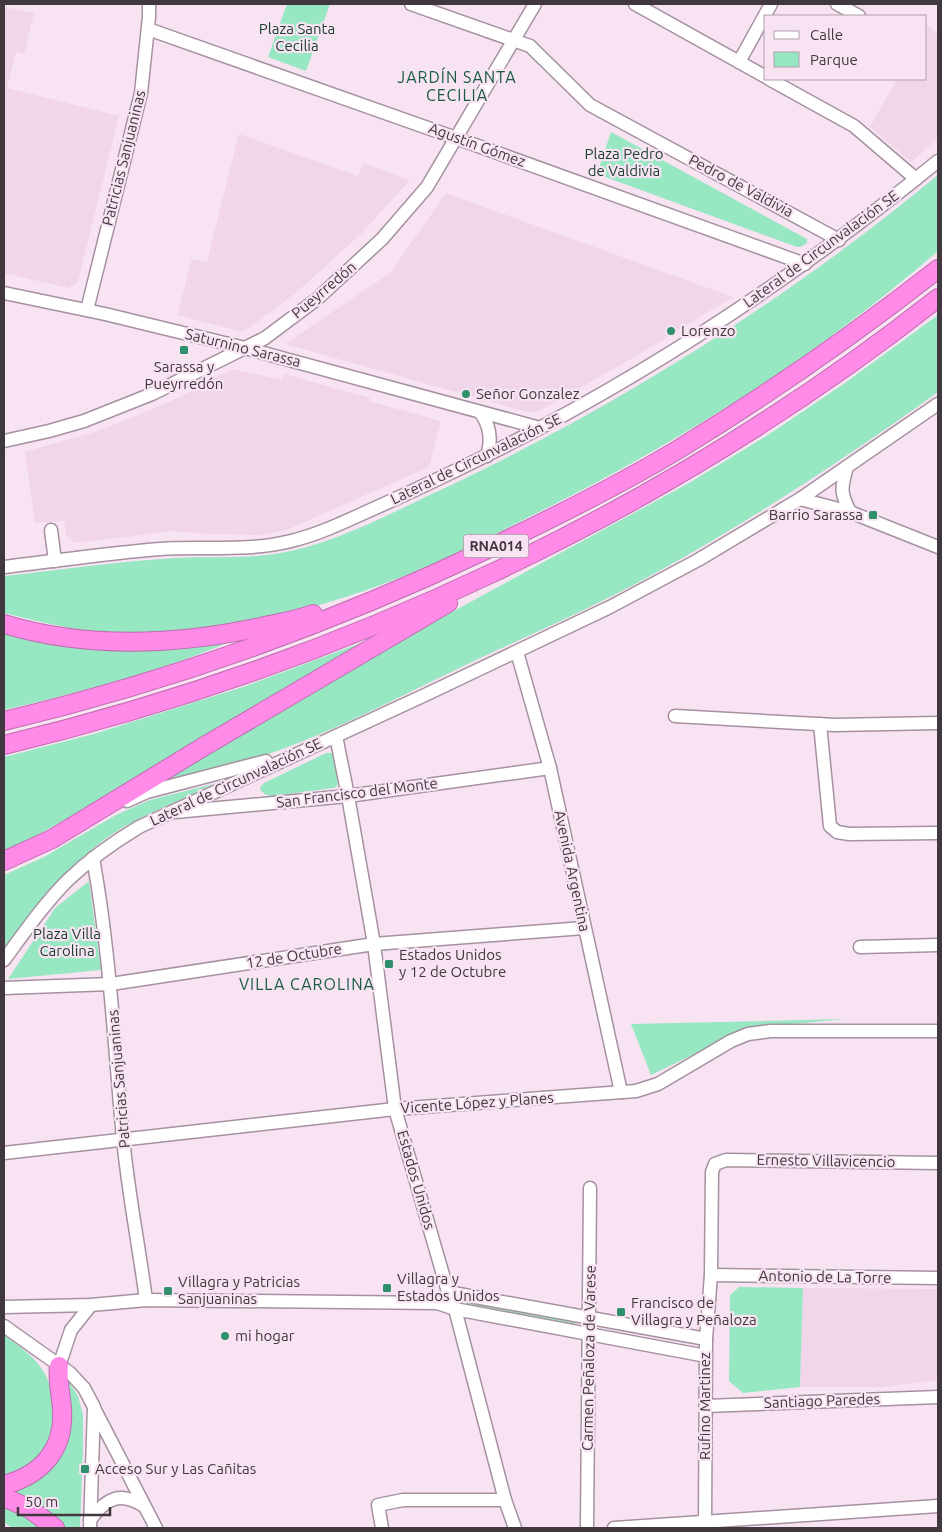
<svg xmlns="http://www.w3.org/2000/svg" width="942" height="1532" font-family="Ubuntu,sans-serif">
<rect width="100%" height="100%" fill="#f8e3f3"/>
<!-- built -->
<g fill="#f1d6ea">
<path d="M4,7l30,6 -10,41 -8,-2 -9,36 112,28 -41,166 -10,6 -64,-15z"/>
<path d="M927,25l11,9v104l-27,24 -41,-35 27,-48h29v-51z"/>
<path d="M239,134l119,42 5,-13 47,17 -49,54 -65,59 -53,39 -66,-17 15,-56 15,3z"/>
<path d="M446,193l35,13 252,91 -97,59 -96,55 -13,1 -242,-68 105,-71z"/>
<path d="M232,369l50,11 2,-6 86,24 -1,3 72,20 -12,46 -140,62 -29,6 -54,-1 -34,-3 -97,12 -9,-7 -2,-15 -29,2 -10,-71 76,-22 54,-22 25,-11z"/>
<path d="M803,1288l135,1v91l-57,7h-81z"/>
</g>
<!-- green -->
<g fill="#97e7c2">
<path d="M287,4h43l-24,67 -38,-14z"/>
<path d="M611,132l196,107v4l-6,4h-4l-200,-73z"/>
<path d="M938,175v76c-122,106 -261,193 -405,264 -43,22 -87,44 -132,62 -80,32 -168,54 -253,57 -50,2 -97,-9 -144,-21v-37c57,-6 114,-15 172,-18 40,-2 80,2 119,-8 51,-12 102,-40 150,-62 176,-83 343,-189 493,-313z"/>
<path d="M938,315v77c-93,67 -188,129 -288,184 -58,32 -119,58 -178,86 -64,30 -126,64 -192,88 -38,14 -79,23 -118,33l-2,-1 86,-53 20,-9 164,-96 259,-141 79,-48 77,-52z"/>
<path d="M4,631l223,11v1c-71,30 -148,49 -223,67z"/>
<path d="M369,640l-256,152 -70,40 -39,21v-96l90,-23 149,-47z"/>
<path d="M326,753h6l2,3 5,21 -2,9 -3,2 -62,8 -6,-1 -6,-5 1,-4 3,-3z"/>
<path d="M213,784c-32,17 -68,29 -99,49 -46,30 -77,75 -110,117v-75l40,-18 72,-42 34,-15z"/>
<path d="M89,881l12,89 -93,9 47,-71z"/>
<path d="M846,1019l-98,9 -97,47 -20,-51z"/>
<path d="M739,1287l64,1 -3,99 -57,6 -14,-12 1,-86z"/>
<path d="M462,1299l113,21v6l-111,-20z"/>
<path d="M4,1335c12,9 25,17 35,30 21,27 20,70 -2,96 -5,6 -25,13 -33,18z"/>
<path d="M67,1379l11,17 5,19v35l-3,78h-15l-60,-38 40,-19z"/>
<path d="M4,1502l45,26h-37l-8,-6z"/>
</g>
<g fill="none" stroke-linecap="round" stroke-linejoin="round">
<!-- minor casing -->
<g stroke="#a591a0" stroke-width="15">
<g id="minor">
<path d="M411,4l119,42 60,59 249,135"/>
<path d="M635,4l131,73"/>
<path d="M837,4l22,12"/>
<path d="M148,29l308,109 349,126"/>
<path d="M739,62l32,-58"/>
<path d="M769,79l85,47 62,53"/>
<path d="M4,293l101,21 140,34 295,80"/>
<path d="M87,310l54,-217 8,-76v-13"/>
<path d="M480,412c10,13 12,28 7,44"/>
<path d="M4,441l45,-10 35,-10 68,-27 113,-56 52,-39 65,-60 45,-52 108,-183"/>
<path d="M847,467c-6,21 -7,25 3,45"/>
<path d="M800,499l50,13 88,35"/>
<path d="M51,530l4,31"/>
<path d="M4,567c52,-6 104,-14 156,-18 43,-3 88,3 131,-8 25,-6 49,-17 73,-28 25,-11 51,-23 76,-35 179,-84 345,-192 498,-317"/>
<path d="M517,652l33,116 71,324"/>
<path d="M675,716l160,9 103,-2"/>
<path d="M820,724l10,102 7,6 12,2 89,-1"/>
<path d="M336,736l12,60 26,148 21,165 53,183 7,17 50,191 10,28"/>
<path d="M127,801l20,-9 119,-31"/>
<path d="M175,812l173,-16 202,-28"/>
<path d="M93,858c17,93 21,186 30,280 5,54 16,108 23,162"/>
<path d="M860,947l78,-2"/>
<path d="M4,960c20,-27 40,-56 64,-80 22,-21 46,-38 71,-53l286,-132 185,-88 88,-47 102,-61 138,-95"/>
<path d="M4,988l107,-4 263,-40 210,-16"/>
<path d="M4,1153l391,-44 241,-18 22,-7 73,-43 17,-7 23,-3h167"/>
<path d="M711,1275l227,3"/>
<path d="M448,1292l258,47"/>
<path d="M4,1307l87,-2 55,-5 291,3 18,6 251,47"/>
<path d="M4,1326l66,47 14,15 10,19 -4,121"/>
<path d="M59,1366l12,-36 20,-25"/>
<path d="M706,1406l232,-9"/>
<path d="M95,1410l61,118"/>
<path d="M90,1520c16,-22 30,-29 54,-14"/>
<path d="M382,1528l-4,-23 25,-5h102"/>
<path d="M587,1528l3,-340"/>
<path d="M614,1528l324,-22"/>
<path d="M705,1528l1,-189 5,-64 1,-103 3,-8 11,-4 212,3"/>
</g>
</g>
<!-- highway casing -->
<g stroke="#bc6dac" stroke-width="20">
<g id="highway">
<path d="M4,624c83,25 173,21 257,3 18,-4 36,-7 52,-13"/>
<path d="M4,721c167,-40 329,-98 484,-172 65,-31 130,-63 191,-100 90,-55 176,-115 259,-180"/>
<path d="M4,745c337,-81 661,-232 934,-447"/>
<path d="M4,861l48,-22 151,-92 245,-144"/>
<path d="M4,1485c37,-10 61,-35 58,-76 -1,-15 -5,-28 -3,-43"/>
<path d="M4,1497l26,12 25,19"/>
</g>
</g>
<!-- minor -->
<use href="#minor" stroke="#fff" stroke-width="12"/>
<!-- highway -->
<use href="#highway" stroke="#ff8ae8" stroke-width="18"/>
</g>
<!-- markers -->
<g fill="#2f916c" stroke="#f8e3f3" stroke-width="2">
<circle cx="671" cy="331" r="5"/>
<rect x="179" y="345" width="10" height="10" rx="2.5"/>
<circle cx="466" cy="394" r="5"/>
<rect x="868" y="510" width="10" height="10" rx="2.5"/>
<rect x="384" y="959" width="10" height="10" rx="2.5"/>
<rect x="382" y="1283" width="10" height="10" rx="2.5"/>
<rect x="163" y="1286" width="10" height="10" rx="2.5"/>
<rect x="616" y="1307" width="10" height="10" rx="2.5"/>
<circle cx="225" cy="1336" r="5"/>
<rect x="80" y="1464" width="10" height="10" rx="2.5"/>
</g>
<g text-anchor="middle" stroke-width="4.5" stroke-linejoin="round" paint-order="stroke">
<!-- shield labels -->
<rect fill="#f8e3f3" stroke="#776b74" stroke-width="1" x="463.5" y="534.5" width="65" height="23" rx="4"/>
<g font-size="14" font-weight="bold" fill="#40383e">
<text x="496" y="551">RNA014</text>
</g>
<!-- park labels -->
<g font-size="15" fill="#173d2d" stroke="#f8e3f3">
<text x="297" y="34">Plaza Santa<tspan x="297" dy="17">Cecilia</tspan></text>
<text x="624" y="159">Plaza Pedro<tspan x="624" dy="17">de Valdivia</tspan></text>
<text x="67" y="939">Plaza Villa<tspan x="67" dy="17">Carolina</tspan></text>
</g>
<!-- street labels -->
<g font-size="15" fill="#40383e" stroke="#f8e3f3">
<text transform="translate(477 145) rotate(20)" y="5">Agustín Gómez</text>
<text transform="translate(124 158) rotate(-76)" y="5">Patricias Sanjuaninas</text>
<text transform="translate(741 186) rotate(28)" y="5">Pedro de Valdivia</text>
<text transform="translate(821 249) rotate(-36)" y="5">Lateral de Circunvalación SE</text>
<text transform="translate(324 290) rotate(-40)" y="5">Pueyrredón</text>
<text transform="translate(243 348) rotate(14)" y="5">Saturnino Sarassa</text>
<text transform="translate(476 459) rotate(-26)" y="5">Lateral de Circunvalación SE</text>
<text transform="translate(236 782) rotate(-25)" y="5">Lateral de Circunvalación SE</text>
<text transform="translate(357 793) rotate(-7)" y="5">San Francisco del Monte</text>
<text transform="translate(572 871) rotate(78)" y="5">Avenida Argentina</text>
<text transform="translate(294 956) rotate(-9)" y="5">12 de Octubre</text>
<text transform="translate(119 1079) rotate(-95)" y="5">Patricias Sanjuaninas</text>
<text transform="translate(477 1103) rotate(-4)" y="5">Vicente López y Planes</text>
<text transform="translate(826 1161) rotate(1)" y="5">Ernesto Villavicencio</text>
<text transform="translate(416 1180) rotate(74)" y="5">Estados Unidos</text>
<text transform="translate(825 1277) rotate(1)" y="5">Antonio de La Torre</text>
<text transform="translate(589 1358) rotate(-89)" y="5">Carmen Peñaloza de Varese</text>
<text transform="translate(822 1401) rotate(-2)" y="5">Santiago Paredes</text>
<text transform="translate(705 1406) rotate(-90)" y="5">Rufino Martinez</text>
</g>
<!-- poi labels -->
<g font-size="15" fill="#40383e" stroke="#f8e3f3" text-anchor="start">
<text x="681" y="336">Lorenzo</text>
<text x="184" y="372" text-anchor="middle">Sarassa y<tspan x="184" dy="17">Pueyrredón</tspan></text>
<text x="476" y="399">Señor Gonzalez</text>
<text x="863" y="520" text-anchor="end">Barrio Sarassa</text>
<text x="399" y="960">Estados Unidos<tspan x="399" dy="17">y 12 de Octubre</tspan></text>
<text x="397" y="1284">Villagra y<tspan x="397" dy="17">Estados Unidos</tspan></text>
<text x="178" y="1287">Villagra y Patricias<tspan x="178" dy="17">Sanjuaninas</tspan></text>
<text x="631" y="1308">Francisco de<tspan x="631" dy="17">Villagra y Peñaloza</tspan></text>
<text x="235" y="1341">mi hogar</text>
<text x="95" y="1474">Acceso Sur y Las Cañitas</text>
</g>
<!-- neighbourhood labels -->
<g font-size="16" letter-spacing="1" fill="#165b42" stroke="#f8e3f3">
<text x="457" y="83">JARDÍN SANTA<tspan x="457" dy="18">CECILIA</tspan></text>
<text x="307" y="990">VILLA CAROLINA</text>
</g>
</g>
<!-- border -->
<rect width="942" height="1532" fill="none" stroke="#40383e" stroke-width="10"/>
<!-- legend -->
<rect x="764" y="15" width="162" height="65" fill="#f8e3f3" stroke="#ae9fab"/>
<rect x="774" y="31" width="25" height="8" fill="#ffffff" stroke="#ae9fab"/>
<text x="810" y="40" font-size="15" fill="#40383e">Calle</text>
<rect x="774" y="52" width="25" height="15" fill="#97e7c2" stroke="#ae9fab"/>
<text x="810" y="65" font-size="15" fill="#40383e">Parque</text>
<!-- scale -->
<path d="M18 1507v8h92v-8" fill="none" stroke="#40383e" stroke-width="2.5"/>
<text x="25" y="1507" font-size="15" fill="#40383e" stroke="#f8e3f3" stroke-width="4" paint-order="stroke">50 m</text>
</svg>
